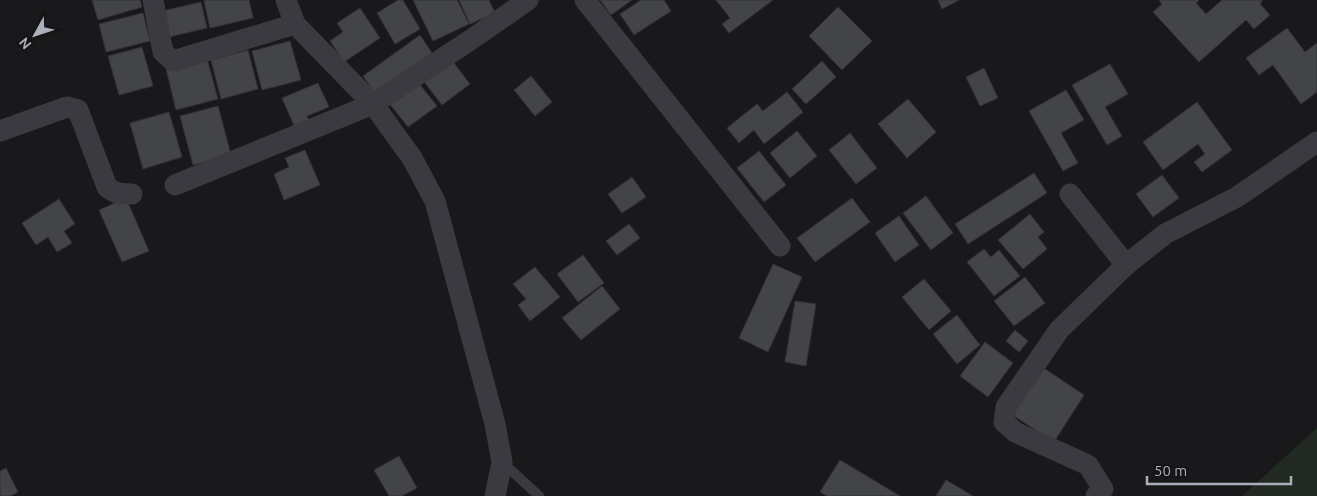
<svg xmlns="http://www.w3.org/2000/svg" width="1317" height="496" font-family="Ubuntu,sans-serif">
<rect width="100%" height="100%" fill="#19191b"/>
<!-- green -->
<path fill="#212922" d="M1317,428v68h-75z"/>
<!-- building -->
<g fill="#434448" stroke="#333337">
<path d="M92,0h48l2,7 -44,13z"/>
<path d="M207,0h42l4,18 -43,10 -6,-27z"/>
<path d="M398,0h5l17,29 -25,15 -18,-31z"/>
<path d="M413,0h44l12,24 -36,17z"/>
<path d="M459,0h30l6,13 -25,11z"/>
<path d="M600,0h32l-21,15z"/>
<path d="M641,0h23l7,11 -37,24 -14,-21z"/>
<path d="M716,0h57l-44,33 -7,-9 8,-6z"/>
<path d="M938,0h21l-17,9z"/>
<path d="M1159,0h40l-3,3 10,11 16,-14h41l-3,4 10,11 -16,14 -8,-9 -47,42 -46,-50 9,-8z"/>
<path d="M201,2l6,26 -38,9 -6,-26z"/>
<path d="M838,7l34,34 -30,29 -33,-34z"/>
<path d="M360,8l20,30 -36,24 -14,-21 13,-9 -6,-9z"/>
<path d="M143,13l7,28 -44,11 -7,-28z"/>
<path d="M1287,28l18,24 12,-9v49l-16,12 -28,-39 -14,10 -13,-17z"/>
<path d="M420,35l12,18 -56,41 -13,-18z"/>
<path d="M290,41l11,39 -39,10 -10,-39z"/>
<path d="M142,47l11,39 -34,9 -11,-39z"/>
<path d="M248,50l10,39 -37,10 -10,-39z"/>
<path d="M450,58l20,26 -28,21 -20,-26z"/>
<path d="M207,59l11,40 -42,11 -10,-41z"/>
<path d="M822,61l14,16 -30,27 -14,-15z"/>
<path d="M1110,64l18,30 -23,13 17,29 -15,9 -35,-60z"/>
<path d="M984,68l14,30 -18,8 -14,-29z"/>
<path d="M531,76l21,26 -17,14 -21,-26z"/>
<path d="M417,81l20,25 -29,21 -19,-24z"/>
<path d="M318,83l11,24 -22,9 3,7 -14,7 -14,-32z"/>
<path d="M1066,90l18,30 -23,13 17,30 -15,8 -34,-60z"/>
<path d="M787,92l16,20 -39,32 -10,-14 -15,13 -12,-15 30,-24 6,7z"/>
<path d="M908,99l28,33 -29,26 -29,-34z"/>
<path d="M1197,102l35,48 -30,22 -8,-10 11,-8 -7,-10 -35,26 -20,-28z"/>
<path d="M218,106l13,49 -38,10 -13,-49z"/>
<path d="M169,112l13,45 -39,12 -13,-46z"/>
<path d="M797,131l20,25 -27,22 -20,-25z"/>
<path d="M850,133l27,35 -21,16 -27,-34z"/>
<path d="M305,150l15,35 -36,15 -10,-26 15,-7 -4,-9z"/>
<path d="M759,151l27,34 -22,17 -27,-34z"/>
<path d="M1034,173l13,20 -79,51 -13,-20z"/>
<path d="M1162,175l17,23 -26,19 -17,-23z"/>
<path d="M632,177l14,20 -24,16 -14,-19z"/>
<path d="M926,196l27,37 -22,17 -28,-37z"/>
<path d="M126,198l23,53 -27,11 -23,-52z"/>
<path d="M852,198l18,24 -55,40 -18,-24z"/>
<path d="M59,199l16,25 -11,7 8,12 -15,9 -9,-15 -12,8 -14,-22z"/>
<path d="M1030,214l14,18 -6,5 9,12 -24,20 -25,-29z"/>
<path d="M899,216l20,29 -24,17 -20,-29z"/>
<path d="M629,224l11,14 -23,17 -11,-14z"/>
<path d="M984,249l7,8 8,-7 21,26 -26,20 -27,-34z"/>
<path d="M583,255l21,28 -26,19 -21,-28z"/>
<path d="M773,264l29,13 -34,75 -29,-14z"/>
<path d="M535,267l25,30 -30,24 -12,-16 8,-6 -13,-15z"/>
<path d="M1025,277l20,26 -31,23 -20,-25z"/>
<path d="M924,279l27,32 -22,19 -27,-33z"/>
<path d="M602,286l18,23 -39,31 -19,-22z"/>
<path d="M795,301l21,3 -10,62 -21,-4z"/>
<path d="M957,315l23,30 -23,19 -24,-30z"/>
<path d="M1015,330l13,11 -9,11 -13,-11z"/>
<path d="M985,342l28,21 -25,34 -28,-21z"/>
<path d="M1039,365l45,30 -30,47 -46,-30z"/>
<path d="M399,456l18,32 -15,8h-13l-15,-26z"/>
<path d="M840,460l60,36h-73l-7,-4z"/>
<path d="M6,468l12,24 -7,4h-10l-1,-3v-22z"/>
<path d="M946,480l27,16h-37z"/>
</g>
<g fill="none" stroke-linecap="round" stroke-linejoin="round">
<!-- service -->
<path stroke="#3a3a40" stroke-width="10" d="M502,462l37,34"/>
<!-- minor -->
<g stroke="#3a3a40" stroke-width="21">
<path d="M153,0l10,52 10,9 122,-37"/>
<path d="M286,0l9,24 78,80 39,54 23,43 60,223 7,38 -7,34"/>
<path d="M585,0l195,246"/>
<path d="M0,131l67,-24 11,3 29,77c8,7 15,7 25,7"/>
<path d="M175,185l198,-81 96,-63 59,-41"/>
<path d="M1070,194l56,71"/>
<path d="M1096,496l7,-7 -15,-24 -73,-33 -11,-10 2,-15 53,-77 67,-65 39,-31 72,-37 80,-55"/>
</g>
</g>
<!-- north arrow -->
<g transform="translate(35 35) rotate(230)" stroke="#141416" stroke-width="4" paint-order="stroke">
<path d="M0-4L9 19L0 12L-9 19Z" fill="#abafba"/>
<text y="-8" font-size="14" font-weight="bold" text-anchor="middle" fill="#abafba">N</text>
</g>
<!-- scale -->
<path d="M1147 476v8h144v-8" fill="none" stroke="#abafba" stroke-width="2.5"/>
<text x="1154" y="476" font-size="15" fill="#abafba" stroke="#141416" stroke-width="4" paint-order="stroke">50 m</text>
</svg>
